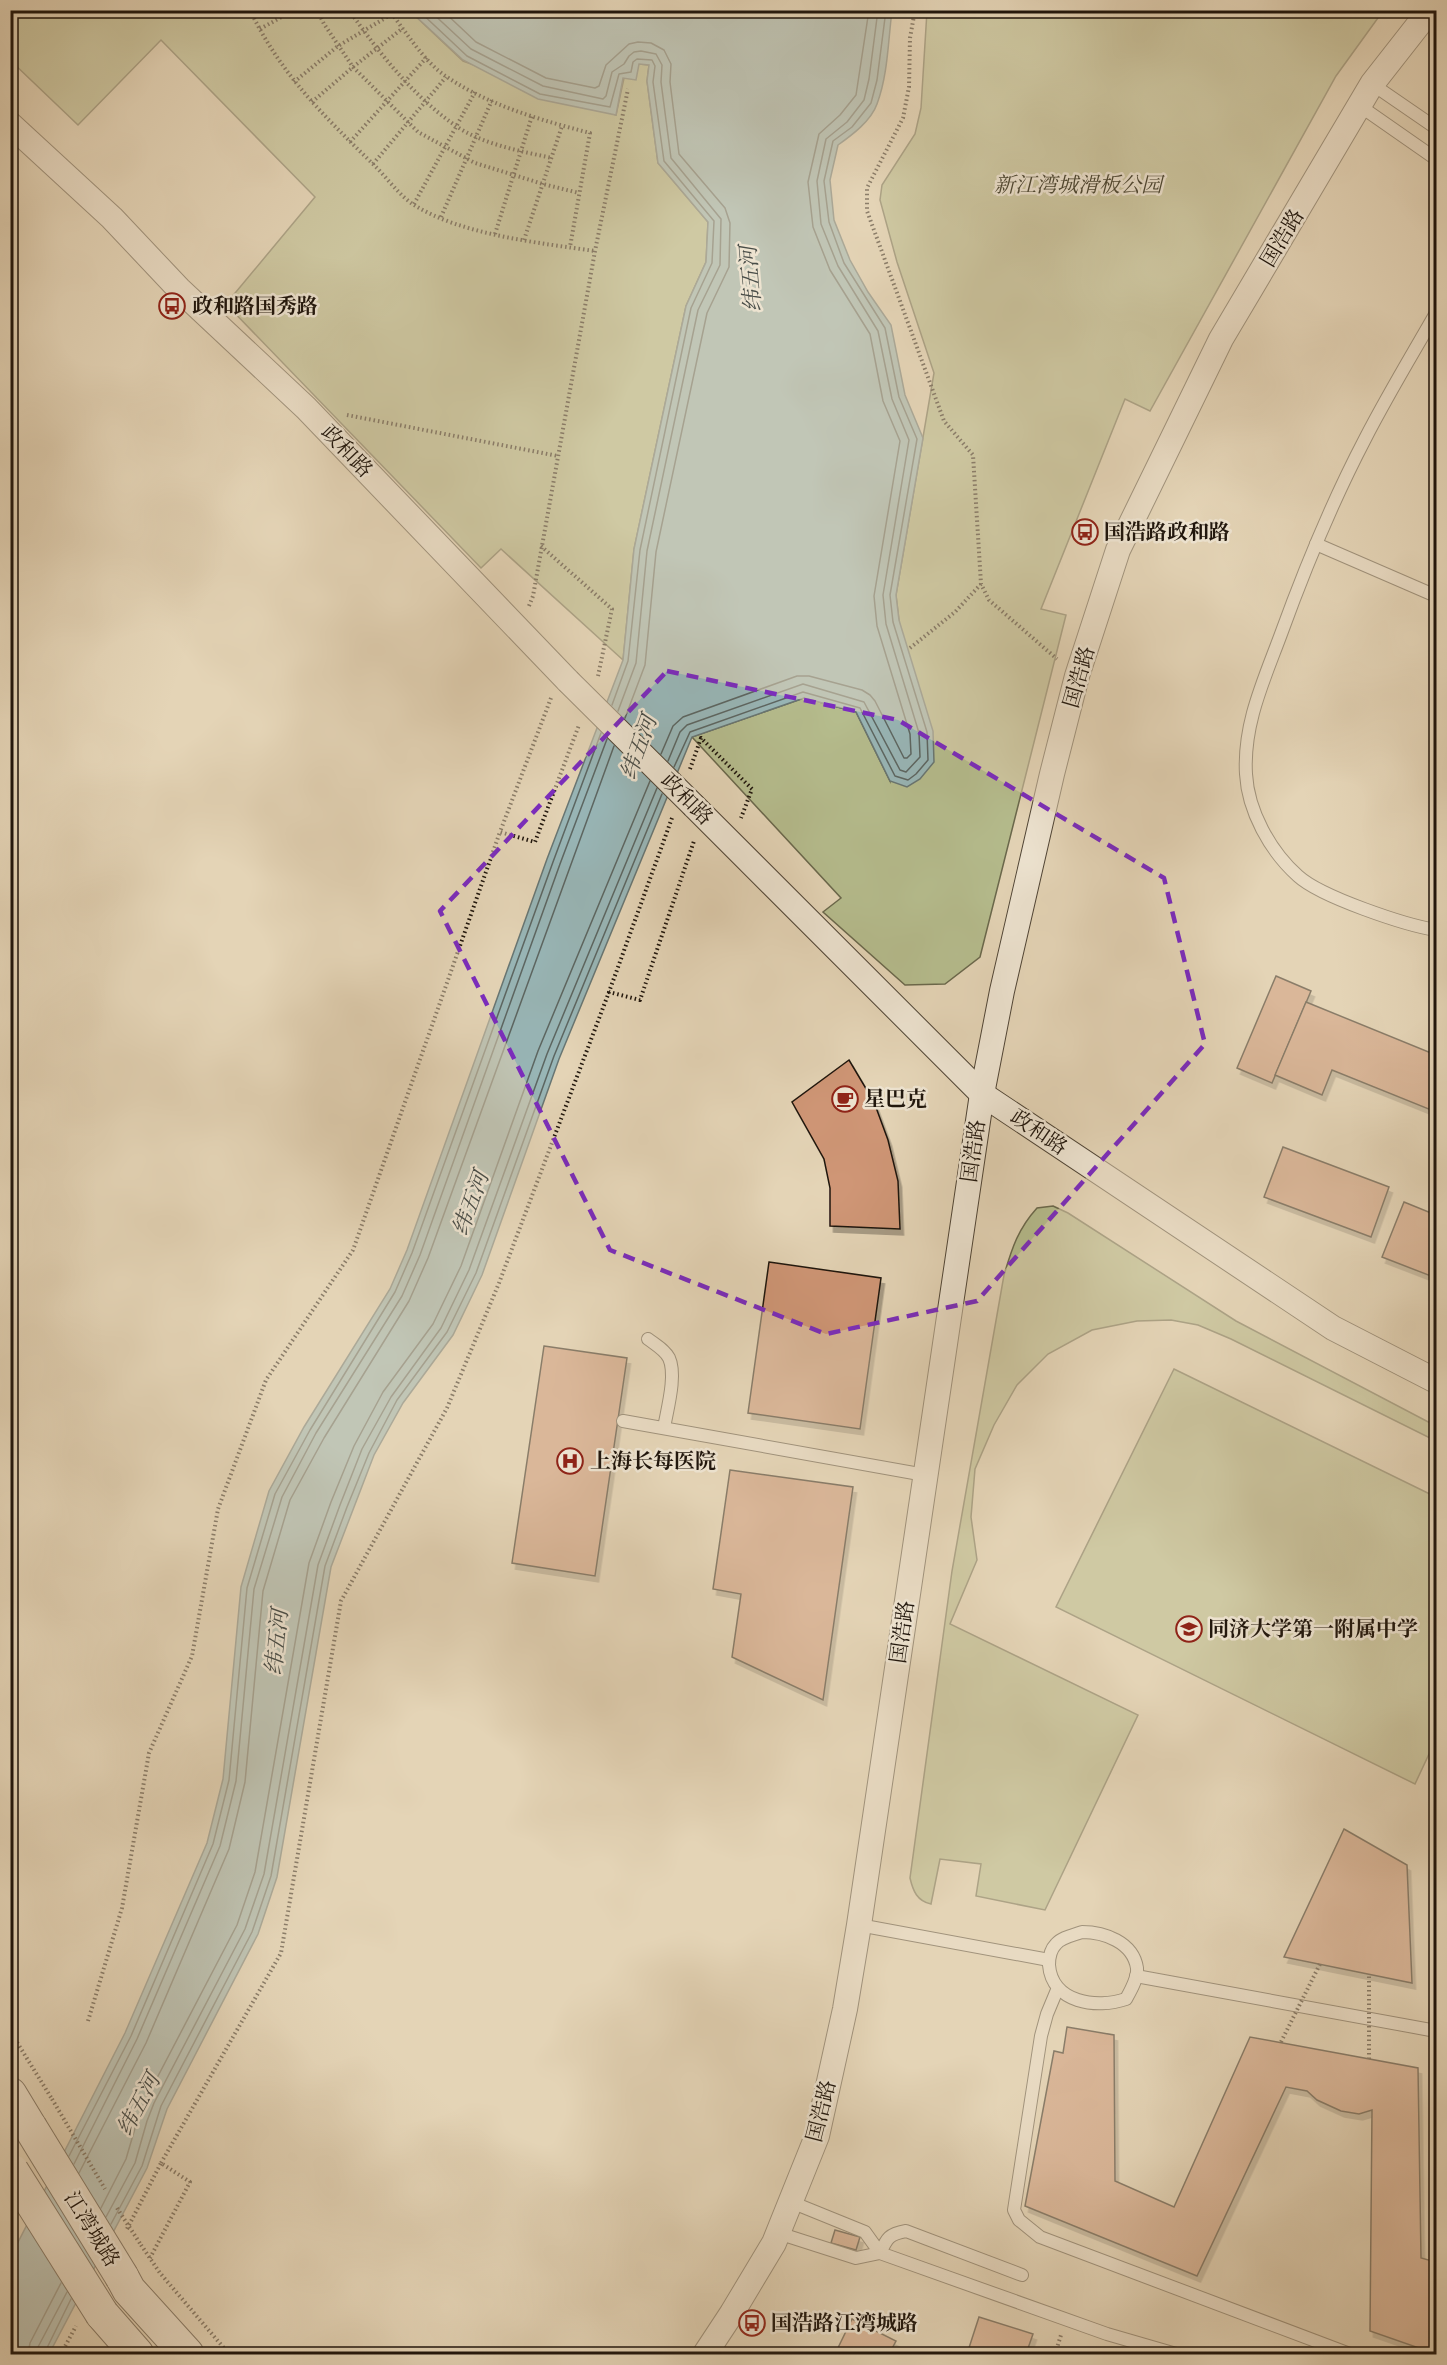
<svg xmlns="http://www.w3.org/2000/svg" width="1447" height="2365" font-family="Vollkorn,'Noto Serif SC',serif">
<defs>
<filter id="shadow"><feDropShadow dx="3.5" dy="6" stdDeviation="0" flood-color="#0004"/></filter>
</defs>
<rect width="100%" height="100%" fill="#e4d4b6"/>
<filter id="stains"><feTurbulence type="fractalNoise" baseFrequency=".00333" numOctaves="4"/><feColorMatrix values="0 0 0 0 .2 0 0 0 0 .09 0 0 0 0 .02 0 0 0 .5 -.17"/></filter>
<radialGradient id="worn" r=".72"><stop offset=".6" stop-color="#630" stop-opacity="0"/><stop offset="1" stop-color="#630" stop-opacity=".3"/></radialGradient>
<!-- green -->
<g fill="#b5bc8d" stroke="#6a684c" stroke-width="1.5">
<path d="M10,11h400l53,50 153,54 8,-37 15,-14 10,1 -2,16 11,82 50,59 -2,40 -20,44 -52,243 -11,111 -122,-111 -20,19 -255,-264 89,-107 -154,-157 -83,85 -67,-64z"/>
<path d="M927,11h456l-47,65 -186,335 -25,-12 -84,210 25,6 -86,342 -35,27 -40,1 -82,-73 18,-14 -149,-161 112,-39 52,14 34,69 9,-161 -3,-25 38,-222 -37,-111 -17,-62 2,-15 33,-51 6,-26z"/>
<path d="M1053,1206l15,7 168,108 200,105v15l-205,-102 -33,-14 -27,-5 -34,1 -45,9 -44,24 -31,31 -23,40 -19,44 -4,48 6,43 -27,64 188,91 -93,195 -69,-14 5,-32 -41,-5 -9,45c-14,-3 -18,-13 -21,-26l42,-307 52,-296c8,-27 14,-46 33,-67z"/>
<path d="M1174,1369l262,128v242l-21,45 -359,-177z"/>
</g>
<!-- water -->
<path fill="#98b6b7" stroke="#687673" stroke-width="1.5" d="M410,11h482c-4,30 -4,64 -15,93 -6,17 -25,31 -39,41l-8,35 4,40 16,40 18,32 23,33 14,70 18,43 -27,157 3,25 34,111 1,31 -14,17 -13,8 -17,-6 -34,-69 -52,-14 -112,39 -133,322 -77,216 -29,60 -50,68 -29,52 -43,112 -54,310 -19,57 -91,175 -20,59 -98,186h-38l-1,-96 115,-225 82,-190 16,-64 18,-192 28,-96 35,-64 86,-138 17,-39 140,-391 76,-199 11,-111 52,-243 20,-44 2,-40 -50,-59 -11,-82 2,-16 -10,-1 -3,16 -13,-2 -7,37 -78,-16 -75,-39z"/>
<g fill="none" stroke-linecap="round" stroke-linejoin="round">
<!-- shore -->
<g stroke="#5c6662" stroke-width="1.5">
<path d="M418,10l49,46 73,38 70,13 9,-33 12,-2 2,-10 4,-3 15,1 3,6 -2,16 11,79 50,60 -2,42 -21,45 -51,242 -12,111 -16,44"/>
<path d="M429,10l42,39 72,37 60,13 3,-3 6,-24 12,-8 5,-8 5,-4 7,-1 15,3 6,11 -1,17 10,76 50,61 -1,46 -22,45 -51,241 -11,112 -18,48"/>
<path d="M442,10l34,32 70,36 49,10 4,-2 7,-21 23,-21 9,-2 13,1 13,7 7,14 -1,18 9,72 46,54 5,15 -1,44 -22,46 -51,239 -11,113 -20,53"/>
<path d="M661,754l12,-28 10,-9 114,-41h12l53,14 8,5 5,6 29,57h3l4,-4 -1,-20 -33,-108 -3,-30 26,-155 -17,-40 -13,-67 -40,-64 -17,-43 -5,-45 11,-48 21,-19 16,-20 13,-85"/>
<path d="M668,761l12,-29 7,-7 116,-41 61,18 36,68 6,2 14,-15 -1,-24 -33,-109 -3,-29 26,-155 -17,-41 -14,-68 -40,-65 -17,-42 -4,-43 9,-42 21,-17 17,-22 5,-21 9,-69"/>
<path d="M674,767l16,-35 113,-40 57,16 35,68 13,4 8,-6 12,-14 -1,-28 -34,-110 -3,-27 27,-156 -18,-42 -14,-69 -41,-65 -15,-41 -5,-41 9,-40 19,-14 19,-24 6,-23 9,-70"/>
<path d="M69,2156l62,-120 82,-192 16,-64 18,-192 28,-94 35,-64 85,-138 17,-39 141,-391 48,-129"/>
<path d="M74,2164l63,-125 83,-193 16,-65 18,-192 28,-92 34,-64 86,-137 18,-41 140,-391 47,-125"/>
<path d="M79,2173l67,-130 83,-194 16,-67 18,-191 27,-91 34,-62 85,-137 19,-43 186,-512"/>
<path d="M101,2208l25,-49 12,-41 8,-19 91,-174 18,-53 54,-309 22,-61 23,-56 29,-54 50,-68 28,-58 77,-215 112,-270"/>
<path d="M106,2217l29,-54 12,-42 7,-18 91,-174 19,-55 54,-309 22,-60 22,-56 29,-52 50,-69 28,-58 78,-216 110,-266"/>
<path d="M111,2224l31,-58 19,-60 91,-174 19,-56 54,-310 22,-59 22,-54 28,-53 50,-68 29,-59 78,-217 108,-262"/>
<path d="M28,2354l2,-11 31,-60"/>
<path d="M37,2354l1,-7 29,-55"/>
<path d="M44,2354l27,-55"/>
</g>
</g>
<!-- building -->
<g fill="#cf9676" stroke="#1f150c" stroke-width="1.5" filter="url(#shadow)">
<path d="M1276,976l35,15 -39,92 -35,-15z"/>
<path d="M1306,1002l130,53v57l-104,-42 -10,25 -47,-20z"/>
<path d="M849,1060l25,42 14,38 10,41 2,48 -70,-3v-38l-6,-29 -32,-57z"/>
<path d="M1283,1147l106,40 -18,50 -107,-40z"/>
<path d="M1404,1202l32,13v63l-54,-21z"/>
<path d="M769,1262l112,16 -21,151 -112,-16z"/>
<path d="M544,1346l83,12 -32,218 -83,-13z"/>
<path d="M730,1470l123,17 -30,213 -91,-43 9,-63 -28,-5z"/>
<path d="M1344,1829l63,36 5,118 -128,-26z"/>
<path d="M1067,2027l47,8 1,146 59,26 76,-170 168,31 3,190 15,4v92l-66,-23 2,-221 -13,4 -18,-3 -24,-11 -10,-9 -21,-4 -89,189 -172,-70 29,-155 9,2z"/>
<path d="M835,2230l25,7 -4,13 -25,-7z"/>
<path d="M979,2317l54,17 -7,20h-59z"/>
<path d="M852,2319l44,22 -7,13h-54z"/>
</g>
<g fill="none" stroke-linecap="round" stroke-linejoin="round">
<!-- lane casing -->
<g stroke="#504536" stroke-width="14">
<g id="lane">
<path d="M1372,84l64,44"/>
<path d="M1360,106l76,53"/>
<path d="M1436,313c-24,42 -49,83 -71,126 -33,63 -60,129 -84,195 -17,46 -38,90 -35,140 2,37 24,77 52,102 23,21 107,49 138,54"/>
<path d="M1316,544l120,52"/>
<path d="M648,1339c8,6 17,11 21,19 8,17 -2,52 -5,70"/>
<path d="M623,1421l302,54"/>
<path d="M859,1925l190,35"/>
<path d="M1082,1932c22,0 51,10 55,36 1,10 -6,22 -11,31 -29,10 -74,4 -77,-34 0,-7 2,-16 7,-21 6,-7 18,-9 26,-12z"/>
<path d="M1136,1976l300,55"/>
<path d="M1057,1990l-10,24 -6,22 -27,174 5,10 21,17 310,117"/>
<path d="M791,2202l74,30 15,21"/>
<path d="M778,2233l78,25 24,-5 227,81 69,20"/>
<path d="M880,2253c7,-15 9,-19 26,-22l116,44"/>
</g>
</g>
<!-- street casing -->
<g stroke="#504536" stroke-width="26">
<g id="street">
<path d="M10,124l102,94 67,71 127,119 262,273"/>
<path d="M694,806l288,288 351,234 103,53"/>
<path d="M705,2354l27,-41 42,-70 43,-107 28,-127 14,-84 123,-831 20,-103 50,-217 25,-98 41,-126 103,-211 151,-255 58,-74"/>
</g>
</g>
<!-- secondary casing -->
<g stroke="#1f150c" stroke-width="35">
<g id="secondary">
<path d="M10,2094l20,33"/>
<path d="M122,2277l7,13 58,64"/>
<path d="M102,2314l35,40"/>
</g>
</g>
<!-- path -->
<g stroke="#1f150c" stroke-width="4" stroke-dasharray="1.5 3" stroke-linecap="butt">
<path d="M250,10c31,65 75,107 125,156 12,12 25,30 39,39 48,30 126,38 181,46"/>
<path d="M317,10l7,14 29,43 65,65 57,31 68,21 36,9"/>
<path d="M349,10c30,43 64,86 107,116 26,18 64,25 96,32"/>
<path d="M389,10c17,22 36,53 58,67 43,29 94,43 143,56l-20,114"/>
<path d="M915,10l-5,28 -1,49 -6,31 -36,70v23l77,210 29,34 8,129 8,16 68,59"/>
<path d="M260,29l34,-19"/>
<path d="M294,82l44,-36 54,-32"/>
<path d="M312,102l41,-35 50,-39"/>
<path d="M350,142l77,-85"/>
<path d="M373,164l73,-87"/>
<path d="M414,204l61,-112"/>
<path d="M441,217l51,-117"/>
<path d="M495,234l37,-118"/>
<path d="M524,240l38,-114"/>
<path d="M347,415l211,41"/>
<path d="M541,546l71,63 -14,67"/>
<path d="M529,606l4,-10 62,-345 33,-162"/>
<path d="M910,648l45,-36 26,-28"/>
<path d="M551,698l-51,134 35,10 44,-117"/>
<path d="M690,769l11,-31 51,51 -11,29"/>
<path d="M672,818l-63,174 31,8 54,-159"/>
<path d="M88,2021l34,-113 27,-155 43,-97 26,-147 48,-129 87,-130 147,-418"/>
<path d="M10,2031l42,68"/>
<path d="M161,2163l120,-210 60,-352 106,-193 52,-125 110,-291"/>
<path d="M127,2229l34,-66 29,19 -40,76"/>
<path d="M141,2245l19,28 69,81"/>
<path d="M61,2354l15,-28"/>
<path d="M1055,2354l6,-19"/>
</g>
<!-- lane -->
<use href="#lane" stroke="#ede3d0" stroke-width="12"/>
<!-- street -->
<use href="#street" stroke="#ede3d0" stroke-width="24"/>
<!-- secondary -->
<use href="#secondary" stroke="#ede3d0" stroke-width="33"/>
<!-- street-bridge casing -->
<g stroke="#504536" stroke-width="26" stroke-linecap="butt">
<path id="street-bridge" d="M568,681l126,125"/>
</g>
<!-- secondary-bridge casing -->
<g stroke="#1f150c" stroke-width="35" stroke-linecap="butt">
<g id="secondary-bridge">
<path d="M30,2127l92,150"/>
<path d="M12,2171l90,143"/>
</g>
</g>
<!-- path-bridge -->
<g stroke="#1f150c" stroke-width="4" stroke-dasharray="1.5 3" stroke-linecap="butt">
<path d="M1281,2042l39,-78"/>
<path d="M1369,2059v-84"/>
<path d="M52,2099l53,90"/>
<path d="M117,2208l24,37"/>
</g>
<!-- street-bridge -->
<use href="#street-bridge" stroke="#ede3d0" stroke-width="24"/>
<!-- secondary-bridge -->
<use href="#secondary-bridge" stroke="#ede3d0" stroke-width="33"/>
</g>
<!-- marked area -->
<path d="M0 0H1447V2365H0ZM667,671l231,49 266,158 41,166 -228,257 -151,33 -216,-84 -170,-339z" fill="#e4d4b6" fill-opacity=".55" fill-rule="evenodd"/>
<path fill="none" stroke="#7b2cbf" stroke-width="4.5" stroke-dasharray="12 8" stroke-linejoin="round" d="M667,671l231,49 266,158 41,166 -228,257 -151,33 -216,-84 -170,-339z"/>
<!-- icons -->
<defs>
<g id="bus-ring" transform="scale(1.35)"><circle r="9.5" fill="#ede3d0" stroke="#8f2418" stroke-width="1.5"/><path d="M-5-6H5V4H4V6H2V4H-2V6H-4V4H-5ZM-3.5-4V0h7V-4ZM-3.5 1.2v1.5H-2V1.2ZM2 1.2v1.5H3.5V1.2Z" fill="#8f2418"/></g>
<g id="cafe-ring" transform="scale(1.35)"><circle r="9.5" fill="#ede3d0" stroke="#8f2418" stroke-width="1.5"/><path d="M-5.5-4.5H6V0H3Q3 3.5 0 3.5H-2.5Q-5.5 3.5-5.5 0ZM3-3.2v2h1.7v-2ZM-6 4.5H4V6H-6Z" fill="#8f2418"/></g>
<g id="hospital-ring" transform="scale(1.35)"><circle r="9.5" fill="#ede3d0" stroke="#8f2418" stroke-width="1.5"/><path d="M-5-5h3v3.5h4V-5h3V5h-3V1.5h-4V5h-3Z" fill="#8f2418"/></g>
<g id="school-ring" transform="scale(1.35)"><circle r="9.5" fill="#ede3d0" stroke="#8f2418" stroke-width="1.5"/><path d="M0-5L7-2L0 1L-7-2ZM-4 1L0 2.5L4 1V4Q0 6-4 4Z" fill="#8f2418"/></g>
</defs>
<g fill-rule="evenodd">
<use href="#bus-ring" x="172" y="306"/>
<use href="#bus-ring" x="1085" y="532"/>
<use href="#cafe-ring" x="845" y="1099"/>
<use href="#hospital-ring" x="570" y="1461"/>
<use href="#school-ring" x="1189" y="1629"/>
<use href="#bus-ring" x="752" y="2323"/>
</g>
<g text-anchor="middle" stroke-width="5" stroke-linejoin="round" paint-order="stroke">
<!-- park labels -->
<g font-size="21" font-style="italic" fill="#4c4733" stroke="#ede3d0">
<text x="1078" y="192">新江湾城滑板公园</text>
</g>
<!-- street labels -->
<g font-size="21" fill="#1f150c" stroke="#ede3d0">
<text transform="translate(1282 238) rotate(-59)" y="7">国浩路</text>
<text transform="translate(347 451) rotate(46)" y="7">政和路</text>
<text transform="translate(1079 677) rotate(-74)" y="7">国浩路</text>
<text transform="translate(687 799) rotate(45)" y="7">政和路</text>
<text transform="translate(1039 1132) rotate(34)" y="7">政和路</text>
<text transform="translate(973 1151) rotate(-82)" y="7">国浩路</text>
<text transform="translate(902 1632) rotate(-82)" y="7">国浩路</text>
<text transform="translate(821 2111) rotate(-76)" y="7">国浩路</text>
<text transform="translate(92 2229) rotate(58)" y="7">江湾城路</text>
</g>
<!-- poi labels -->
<g font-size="21" font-weight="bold" fill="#1f150c" stroke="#ede3d0" text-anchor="start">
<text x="192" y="313">政和路国秀路</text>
<text x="1104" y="539">国浩路政和路</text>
<text x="864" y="1106">星巴克</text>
<text x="590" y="1468">上海长每医院</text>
<text x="1208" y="1636">同济大学第一附属中学</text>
<text x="771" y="2330">国浩路江湾城路</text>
</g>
<!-- water labels -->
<g font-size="22" font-style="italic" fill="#494d48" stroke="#ede3d0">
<text transform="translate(750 279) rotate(-95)" y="8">纬五河</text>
<text transform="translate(638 747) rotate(-70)" y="8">纬五河</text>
<text transform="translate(470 1203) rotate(-70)" y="8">纬五河</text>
<text transform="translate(276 1642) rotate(-84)" y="8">纬五河</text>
<text transform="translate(138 2104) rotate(-62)" y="8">纬五河</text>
</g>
</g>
<!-- margin -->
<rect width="1447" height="2365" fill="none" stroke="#e4d4b6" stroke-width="36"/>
<rect x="12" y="12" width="1423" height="2341" fill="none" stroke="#1f150c" stroke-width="3"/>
<rect x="18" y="18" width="1411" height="2329" fill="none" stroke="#1f150c" stroke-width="1.5"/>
<rect width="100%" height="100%" filter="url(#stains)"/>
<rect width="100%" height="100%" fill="url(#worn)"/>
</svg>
